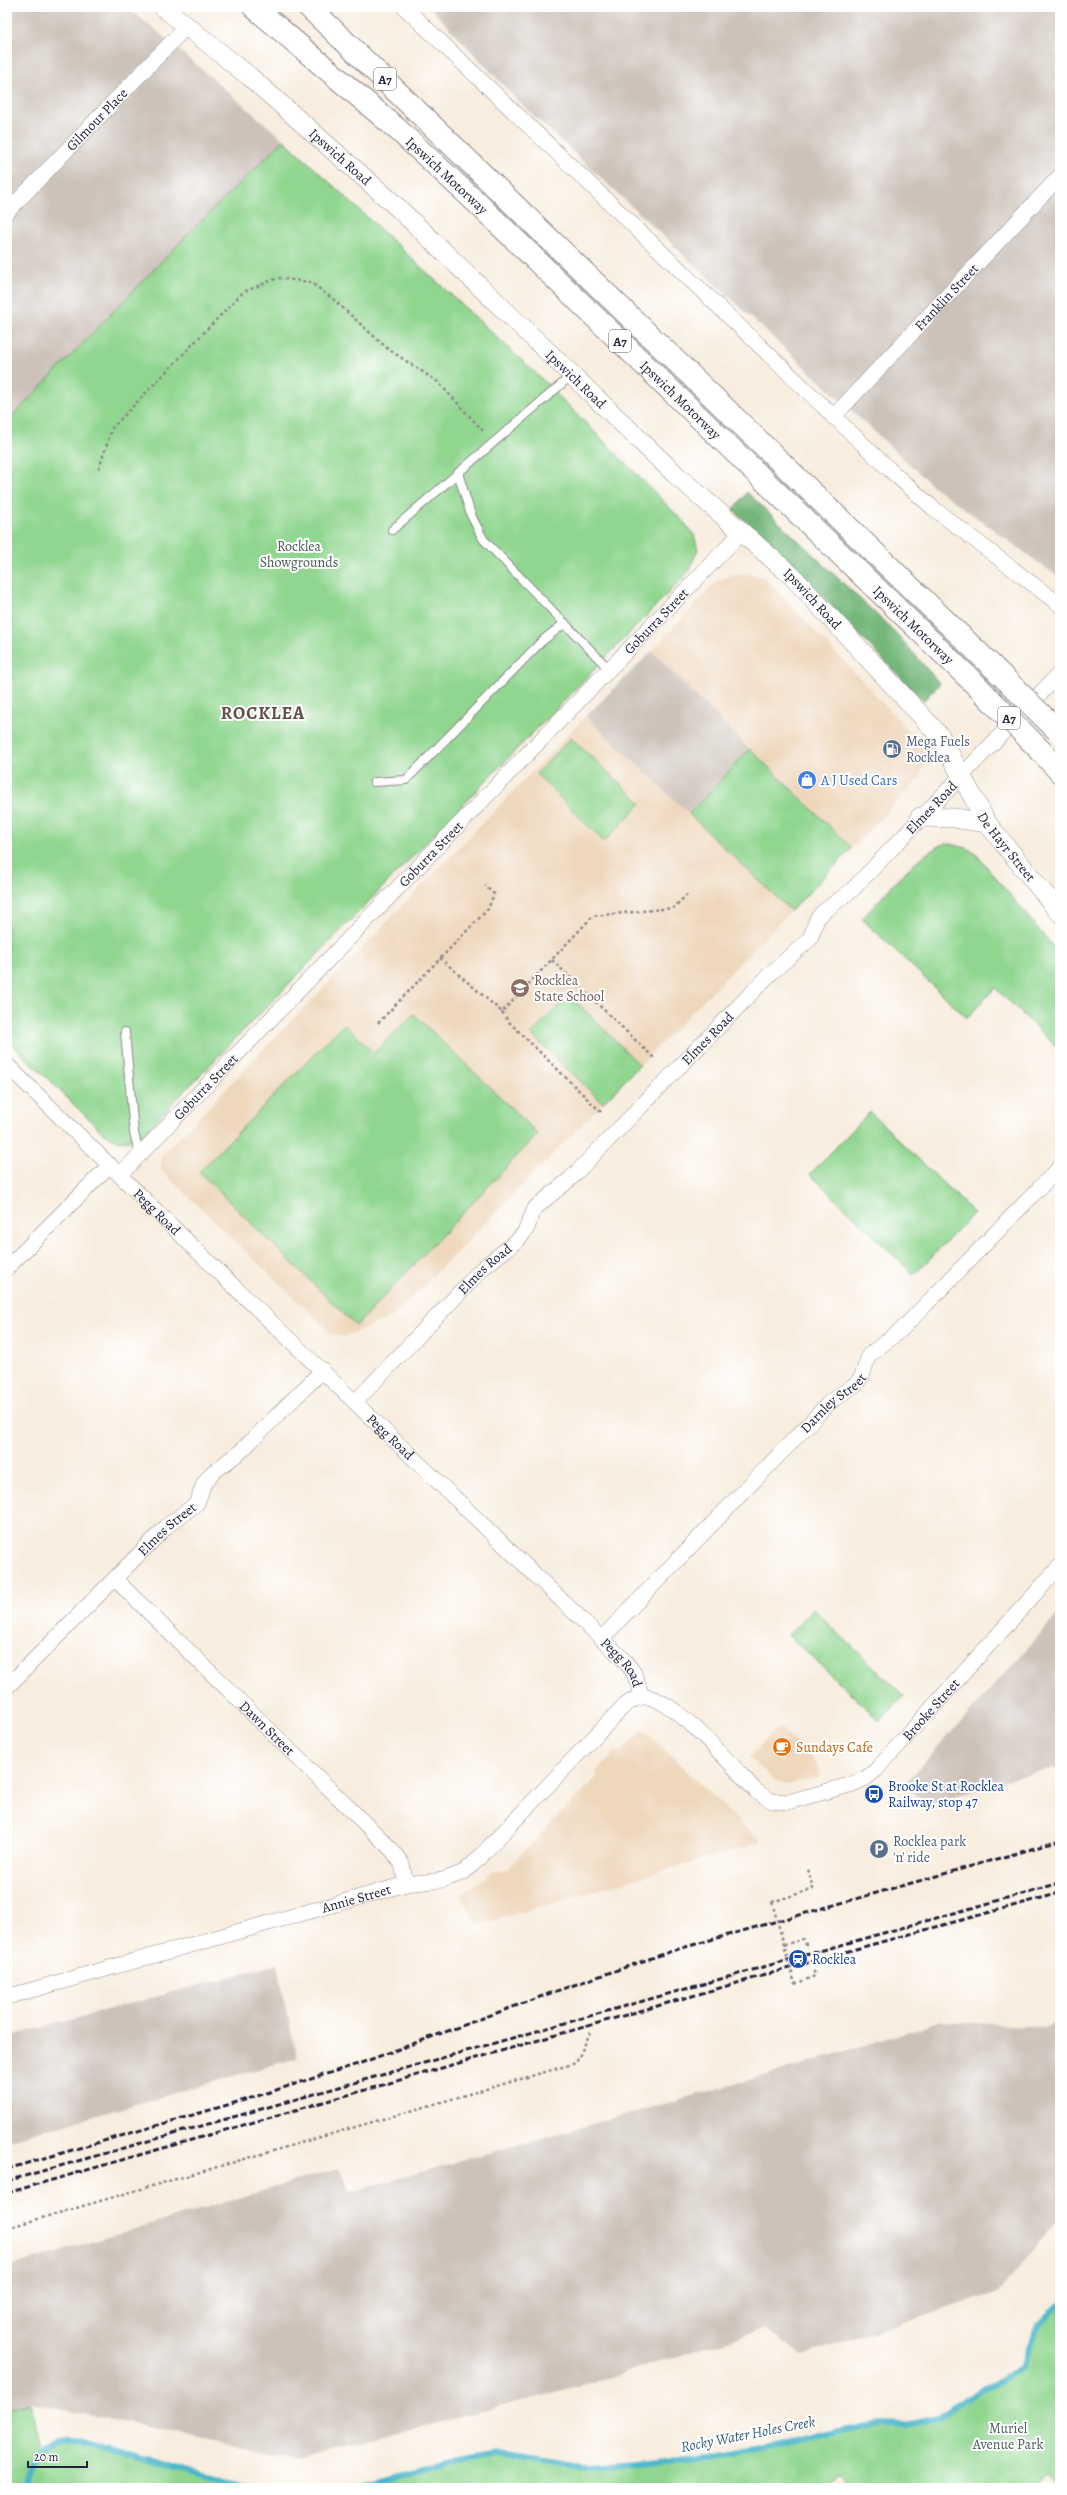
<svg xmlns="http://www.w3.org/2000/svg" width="1067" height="2495" font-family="Alegreya,serif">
<rect width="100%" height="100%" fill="#fff"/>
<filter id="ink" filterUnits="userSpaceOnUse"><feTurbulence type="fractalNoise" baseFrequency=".025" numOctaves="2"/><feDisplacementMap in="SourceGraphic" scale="8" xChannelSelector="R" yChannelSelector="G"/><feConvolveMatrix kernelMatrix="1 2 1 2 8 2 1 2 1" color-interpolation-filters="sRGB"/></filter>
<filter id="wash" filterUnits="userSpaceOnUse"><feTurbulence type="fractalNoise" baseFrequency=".012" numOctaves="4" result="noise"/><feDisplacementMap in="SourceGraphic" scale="16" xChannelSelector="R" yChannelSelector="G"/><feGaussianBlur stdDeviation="0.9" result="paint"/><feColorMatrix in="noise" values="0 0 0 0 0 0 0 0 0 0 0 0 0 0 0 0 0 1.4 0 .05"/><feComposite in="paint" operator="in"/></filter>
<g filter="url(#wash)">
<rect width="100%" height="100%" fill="#f8edde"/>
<!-- built -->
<g fill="#eed7bb">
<path d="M748,573l17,5 163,173 -8,27 -68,70 -200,-197 65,-70 14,-6z"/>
<path d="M586,716l205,195 -396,404 -51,22 -12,-3 -171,-164v-14z"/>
<path d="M779,1727l38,36 3,13 -33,9 -11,-3 -27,-25z"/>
<path d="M643,1729l118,113 -283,83 -18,-31 34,-23 12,-1 91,-93 -1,-5 20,-21 6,1z"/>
</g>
<!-- industrial -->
<g fill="#ccc2b9">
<path d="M7,7h118l25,18 134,115 -91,89 -186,193z"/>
<path d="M430,7h630v571l-127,-92 -415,-385z"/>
<path d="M652,651l98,98 -61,65 -103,-98z"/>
<path d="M1060,1612v154l-135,38 -20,-20z"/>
<path d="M277,1964l20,94 -290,83v-104z"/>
<path d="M942,2021l101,6 17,-6v197l-61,74 -196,63 -39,-26 -178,56 -288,73 -268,-55 -23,7v-143l332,-99 11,24 431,-121z"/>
</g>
<!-- green -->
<g fill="#90d68f" stroke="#597c65">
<path d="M284,140l259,240 140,141 11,14 4,15 -11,24 -545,561c-18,8 -23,8 -40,-3l-95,-93v-617l186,-193z"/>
<path d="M571,738l70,65 -37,39 -68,-68z"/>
<path d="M750,749l102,99 -61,63 -102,-97z"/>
<path d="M947,843l20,5 9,6 84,101v95l-65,-62 -28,30 -105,-99c23,-24 54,-66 85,-76z"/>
<path d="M569,995l71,70 -37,38 -72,-69z"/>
<path d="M414,1014l124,120 -182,192 -157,-154 145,-148 30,29z"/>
<path d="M870,1112l104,101 -60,62 -104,-101z"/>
<path d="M813,1609l91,87 -24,25 -92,-86z"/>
<path d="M1060,2303v185l-10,-15 -21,15h-177l-12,-14 -14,14h-482l86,-21 69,-12 91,14 119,-11 85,-16 53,-13 34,-5 24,1 34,-7 25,-19 31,-15 27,-18 16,-41z"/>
<path d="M30,2403l12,48 15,-12h17l141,41 51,8h-259v-78z"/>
</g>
<!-- forest -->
<path fill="#74b77a" stroke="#4b6c5a" d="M747,492l150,142 43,50 -17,17 -154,-160 -36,-31z"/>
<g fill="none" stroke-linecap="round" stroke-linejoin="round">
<!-- stream -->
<g stroke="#4eb7cb" stroke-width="6">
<path d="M24,2488c6,-17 14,-43 34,-49 5,-1 11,0 16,0l141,41 51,8"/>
<path d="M344,2488l86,-21 69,-12 91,14 119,-11 86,-16 52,-13 34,-5 24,1 34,-7 25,-19 31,-15 27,-18 16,-41 22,-22"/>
</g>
</g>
</g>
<g filter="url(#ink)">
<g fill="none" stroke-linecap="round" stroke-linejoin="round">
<!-- service casing -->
<g stroke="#8d888c" stroke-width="10">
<g id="service">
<path d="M458,473l13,42 12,24 126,130"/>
<path d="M392,530l180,-155"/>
<path d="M374,782l32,-2 136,-139 23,-18"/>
<path d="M125,1032l9,101 6,22"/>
</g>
</g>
<!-- minor casing -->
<g stroke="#8d888c" stroke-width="16">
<g id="minor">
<path d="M404,7l486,463 43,38 127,97"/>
<path id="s1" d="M7,212l180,-186"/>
<path id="s2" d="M833,417l227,-241"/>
<path id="s3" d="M7,1065l218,213 399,382 10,13 8,24"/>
<path id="s4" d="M120,1175l621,-642"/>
<path d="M7,1268l103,-103"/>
<path id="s5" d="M355,1402l129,-135 35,-28 7,-9 9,-22 35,-29 202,-207 38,-33 7,-20 6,-7 29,-22 208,-217"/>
<path id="s6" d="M115,1579l277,271 10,14 4,20"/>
<path id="s7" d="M602,1638l229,-237 25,-17 6,-8 7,-21 32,-25 159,-163"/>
<path id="s8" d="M7,1687l159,-160 31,-24 7,-20 8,-10 28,-21 83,-82"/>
<path id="s9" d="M7,1997l350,-99 49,-14 37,-4 21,-8 9,-8 150,-157c7,-6 15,-11 24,-10 29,3 88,72 110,95l15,9 16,1 65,-18 13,-6 10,-8 184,-204"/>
</g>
</g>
<!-- tertiary casing -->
<g stroke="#8d888c" stroke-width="20">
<g id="tertiary">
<path id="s10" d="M163,7l87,70 145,128 280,269 117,102 148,160 47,87 73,90"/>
<path d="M920,817l34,1 33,5"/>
</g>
</g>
<!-- trunk casing -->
<g stroke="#8d888c" stroke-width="24">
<g id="trunk">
<path id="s11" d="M254,7l142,121 82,76 499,482"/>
<path d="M309,7l685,661"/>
<path d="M1041,751l19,21"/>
</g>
</g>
<!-- path -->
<g stroke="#8d888c" stroke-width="2.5" stroke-dasharray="3 3" stroke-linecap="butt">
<path d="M99,469l13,-41 131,-136 35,-14 32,4 23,17 55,50 50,33 47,51"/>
<path d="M440,958l62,54 91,-96 80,-8 14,-13"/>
<path d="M552,960l102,98"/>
<path d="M502,1012l6,9 93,91"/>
<path d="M378,1023l110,-114 6,-15 -9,-8"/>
<path d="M772,1902l41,-13 -5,-20"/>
<path d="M784,1945l19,-6 5,9"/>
<path d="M795,1984l20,-8 -2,-8"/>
<path d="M7,2228l569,-165 15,-32"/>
</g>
<!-- service -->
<use href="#service" stroke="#fff" stroke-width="8"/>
<!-- minor -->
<use href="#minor" stroke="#fff" stroke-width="15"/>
<!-- tertiary -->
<use href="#tertiary" stroke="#fff" stroke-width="19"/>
<!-- trunk -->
<use href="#trunk" stroke="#fff" stroke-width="22"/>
<!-- rail -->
<g stroke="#22223b" stroke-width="3" stroke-dasharray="6 3" stroke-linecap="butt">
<path d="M7,2169l241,-70 113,-36 187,-69 127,-44 385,-109"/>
<path d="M7,2181l1053,-298"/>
<path d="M7,2193l845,-243 208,-57"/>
</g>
<!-- trunk-bridge casing -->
<g stroke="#8d888c" stroke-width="24" stroke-linecap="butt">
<g id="trunk-bridge">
<path d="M994,668l63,62"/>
<path d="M977,686l64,65"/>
</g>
</g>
<!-- path-bridge -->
<path stroke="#8d888c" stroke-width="2.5" stroke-dasharray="3 3" stroke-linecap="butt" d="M772,1902l23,82"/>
<!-- trunk-bridge -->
<use href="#trunk-bridge" stroke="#fff" stroke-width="22"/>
</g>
</g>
<!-- icons -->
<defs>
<g id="fuel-disc" transform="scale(1)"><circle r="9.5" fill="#5c6f8a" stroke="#fff"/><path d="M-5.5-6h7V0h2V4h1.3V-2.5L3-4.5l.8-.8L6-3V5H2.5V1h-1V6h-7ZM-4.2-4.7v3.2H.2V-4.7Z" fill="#fff"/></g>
<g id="shop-disc" transform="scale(1)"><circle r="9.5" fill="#3f7fe0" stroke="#fff"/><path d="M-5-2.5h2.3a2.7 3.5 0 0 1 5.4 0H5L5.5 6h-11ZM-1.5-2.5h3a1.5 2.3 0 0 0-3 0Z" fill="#fff"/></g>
<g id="school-disc" transform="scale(1)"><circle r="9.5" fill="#8d6e63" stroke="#fff"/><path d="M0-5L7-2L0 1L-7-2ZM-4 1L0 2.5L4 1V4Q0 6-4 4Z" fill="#fff"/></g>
<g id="cafe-disc" transform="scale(1)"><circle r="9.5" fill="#e8710a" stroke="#fff"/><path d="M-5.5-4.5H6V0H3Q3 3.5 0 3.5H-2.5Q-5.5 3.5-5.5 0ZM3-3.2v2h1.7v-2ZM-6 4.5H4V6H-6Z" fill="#fff"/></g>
<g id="bus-disc" transform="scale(1)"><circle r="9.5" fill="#1a4fb4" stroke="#fff"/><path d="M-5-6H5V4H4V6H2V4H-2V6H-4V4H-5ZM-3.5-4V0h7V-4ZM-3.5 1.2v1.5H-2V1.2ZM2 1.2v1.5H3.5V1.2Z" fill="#fff"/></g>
<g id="parking-disc" transform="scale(1)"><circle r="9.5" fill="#5c6f8a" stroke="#fff"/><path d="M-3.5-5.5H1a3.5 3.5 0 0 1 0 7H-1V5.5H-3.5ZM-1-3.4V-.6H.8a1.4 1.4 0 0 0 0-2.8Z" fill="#fff"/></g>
<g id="station-disc" transform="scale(1)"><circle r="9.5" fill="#1a4fb4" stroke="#fff"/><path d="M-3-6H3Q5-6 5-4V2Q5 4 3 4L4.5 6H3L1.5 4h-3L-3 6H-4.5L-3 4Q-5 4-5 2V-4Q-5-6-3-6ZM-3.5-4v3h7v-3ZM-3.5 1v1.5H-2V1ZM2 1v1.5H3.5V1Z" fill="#fff"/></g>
</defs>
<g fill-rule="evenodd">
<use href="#fuel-disc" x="892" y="749"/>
<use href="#shop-disc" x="807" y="780"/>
<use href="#school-disc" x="520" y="988"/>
<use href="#cafe-disc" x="782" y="1747"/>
<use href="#bus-disc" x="874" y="1794"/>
<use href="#parking-disc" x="879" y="1849"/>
<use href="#station-disc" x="798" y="1959"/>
</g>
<g text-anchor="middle" stroke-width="4" stroke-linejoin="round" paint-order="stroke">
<!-- shield labels -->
<g fill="#fff" stroke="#646476" stroke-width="1">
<rect x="374" y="68" width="22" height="22" rx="3"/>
<rect x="609" y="330" width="22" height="22" rx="3"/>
<rect x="998" y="707" width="22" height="22" rx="3"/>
</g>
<g font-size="13" font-weight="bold" fill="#22223b">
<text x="385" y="84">A7</text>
<text x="620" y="346">A7</text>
<text x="1009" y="723">A7</text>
</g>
<!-- street labels -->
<g font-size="14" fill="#22223b" stroke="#fff">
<text dy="5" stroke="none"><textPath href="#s1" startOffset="129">Gilmour Place</textPath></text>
<text dy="5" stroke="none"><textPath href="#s10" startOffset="232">Ipswich Road</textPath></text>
<text dy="5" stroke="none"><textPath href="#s11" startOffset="256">Ipswich Motorway</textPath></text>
<text dy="5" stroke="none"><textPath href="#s2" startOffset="165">Franklin Street</textPath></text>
<text dy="5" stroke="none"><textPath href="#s10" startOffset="556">Ipswich Road</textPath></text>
<text dy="5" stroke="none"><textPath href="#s11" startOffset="580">Ipswich Motorway</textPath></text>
<text dy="5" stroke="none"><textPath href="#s10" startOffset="879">Ipswich Road</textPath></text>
<text dy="5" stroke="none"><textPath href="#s4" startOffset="771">Goburra Street</textPath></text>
<text dy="5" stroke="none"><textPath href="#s11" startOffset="904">Ipswich Motorway</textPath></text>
<text dy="5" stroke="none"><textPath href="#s5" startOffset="833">Elmes Road</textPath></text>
<text dy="5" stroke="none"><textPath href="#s10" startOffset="1196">De Hayr Street</textPath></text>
<text dy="5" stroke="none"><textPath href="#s4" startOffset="447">Goburra Street</textPath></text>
<text dy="5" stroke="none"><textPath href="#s5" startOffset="509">Elmes Road</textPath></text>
<text dy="5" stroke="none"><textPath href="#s4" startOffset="123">Goburra Street</textPath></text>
<text dy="5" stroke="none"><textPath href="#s3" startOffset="210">Pegg Road</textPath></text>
<text dy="5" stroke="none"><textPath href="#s5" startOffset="186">Elmes Road</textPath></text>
<text dy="5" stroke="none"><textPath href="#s7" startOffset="330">Darnley Street</textPath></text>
<text dy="5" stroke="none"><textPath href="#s3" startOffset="534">Pegg Road</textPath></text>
<text dy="5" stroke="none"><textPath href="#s8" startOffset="225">Elmes Street</textPath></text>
<text dy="5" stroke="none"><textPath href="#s3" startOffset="858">Pegg Road</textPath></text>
<text dy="5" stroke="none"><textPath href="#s9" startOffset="1087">Brooke Street</textPath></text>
<text dy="5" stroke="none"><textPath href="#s6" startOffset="213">Dawn Street</textPath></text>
<text dy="5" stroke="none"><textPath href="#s9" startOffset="363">Annie Street</textPath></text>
</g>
<!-- park labels -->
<g font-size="14" fill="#486158" stroke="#fff">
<text x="299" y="551">Rocklea<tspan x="299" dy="16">Showgrounds</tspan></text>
<text x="1008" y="2433">Muriel<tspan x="1008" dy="16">Avenue Park</tspan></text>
</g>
<!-- service labels -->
<g font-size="14" fill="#4e5e75" stroke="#fff" text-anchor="start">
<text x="906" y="746">Mega Fuels<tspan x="906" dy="16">Rocklea</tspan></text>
<text x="893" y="1846">Rocklea park<tspan x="893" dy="16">'n' ride</tspan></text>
</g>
<!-- shop labels -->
<g font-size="14" fill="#366cbe" stroke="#fff" text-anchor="start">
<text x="821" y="785">A J Used Cars</text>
</g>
<!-- education labels -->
<g font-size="14" fill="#785e54" stroke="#fff" text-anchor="start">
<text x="534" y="985">Rocklea<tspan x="534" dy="16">State School</tspan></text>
</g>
<!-- food labels -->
<g font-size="14" fill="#c56008" stroke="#fff" text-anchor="start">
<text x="796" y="1752">Sundays Cafe</text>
</g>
<!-- transit labels -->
<g font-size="14" fill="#164399" stroke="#fff" text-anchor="start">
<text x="888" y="1791">Brooke St at Rocklea<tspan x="888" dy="16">Railway, stop 47</tspan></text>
<text x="812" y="1964">Rocklea</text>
</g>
<!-- water labels -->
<g font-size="15" font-style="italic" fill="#345e75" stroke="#fff">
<text transform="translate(748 2434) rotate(-11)" y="5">Rocky Water Holes Creek</text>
</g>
<!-- district labels -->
<g font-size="18" font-weight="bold" letter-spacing="1" fill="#64504b" stroke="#fff">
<text x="263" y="719">ROCKLEA</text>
</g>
</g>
<!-- margin -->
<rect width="1067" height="2495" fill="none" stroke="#fff" stroke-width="24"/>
<!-- scale -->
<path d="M28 2461v6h59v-6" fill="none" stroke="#22223b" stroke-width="2"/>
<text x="34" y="2461" font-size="12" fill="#22223b" stroke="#ffffff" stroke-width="3" paint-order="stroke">20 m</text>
</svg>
